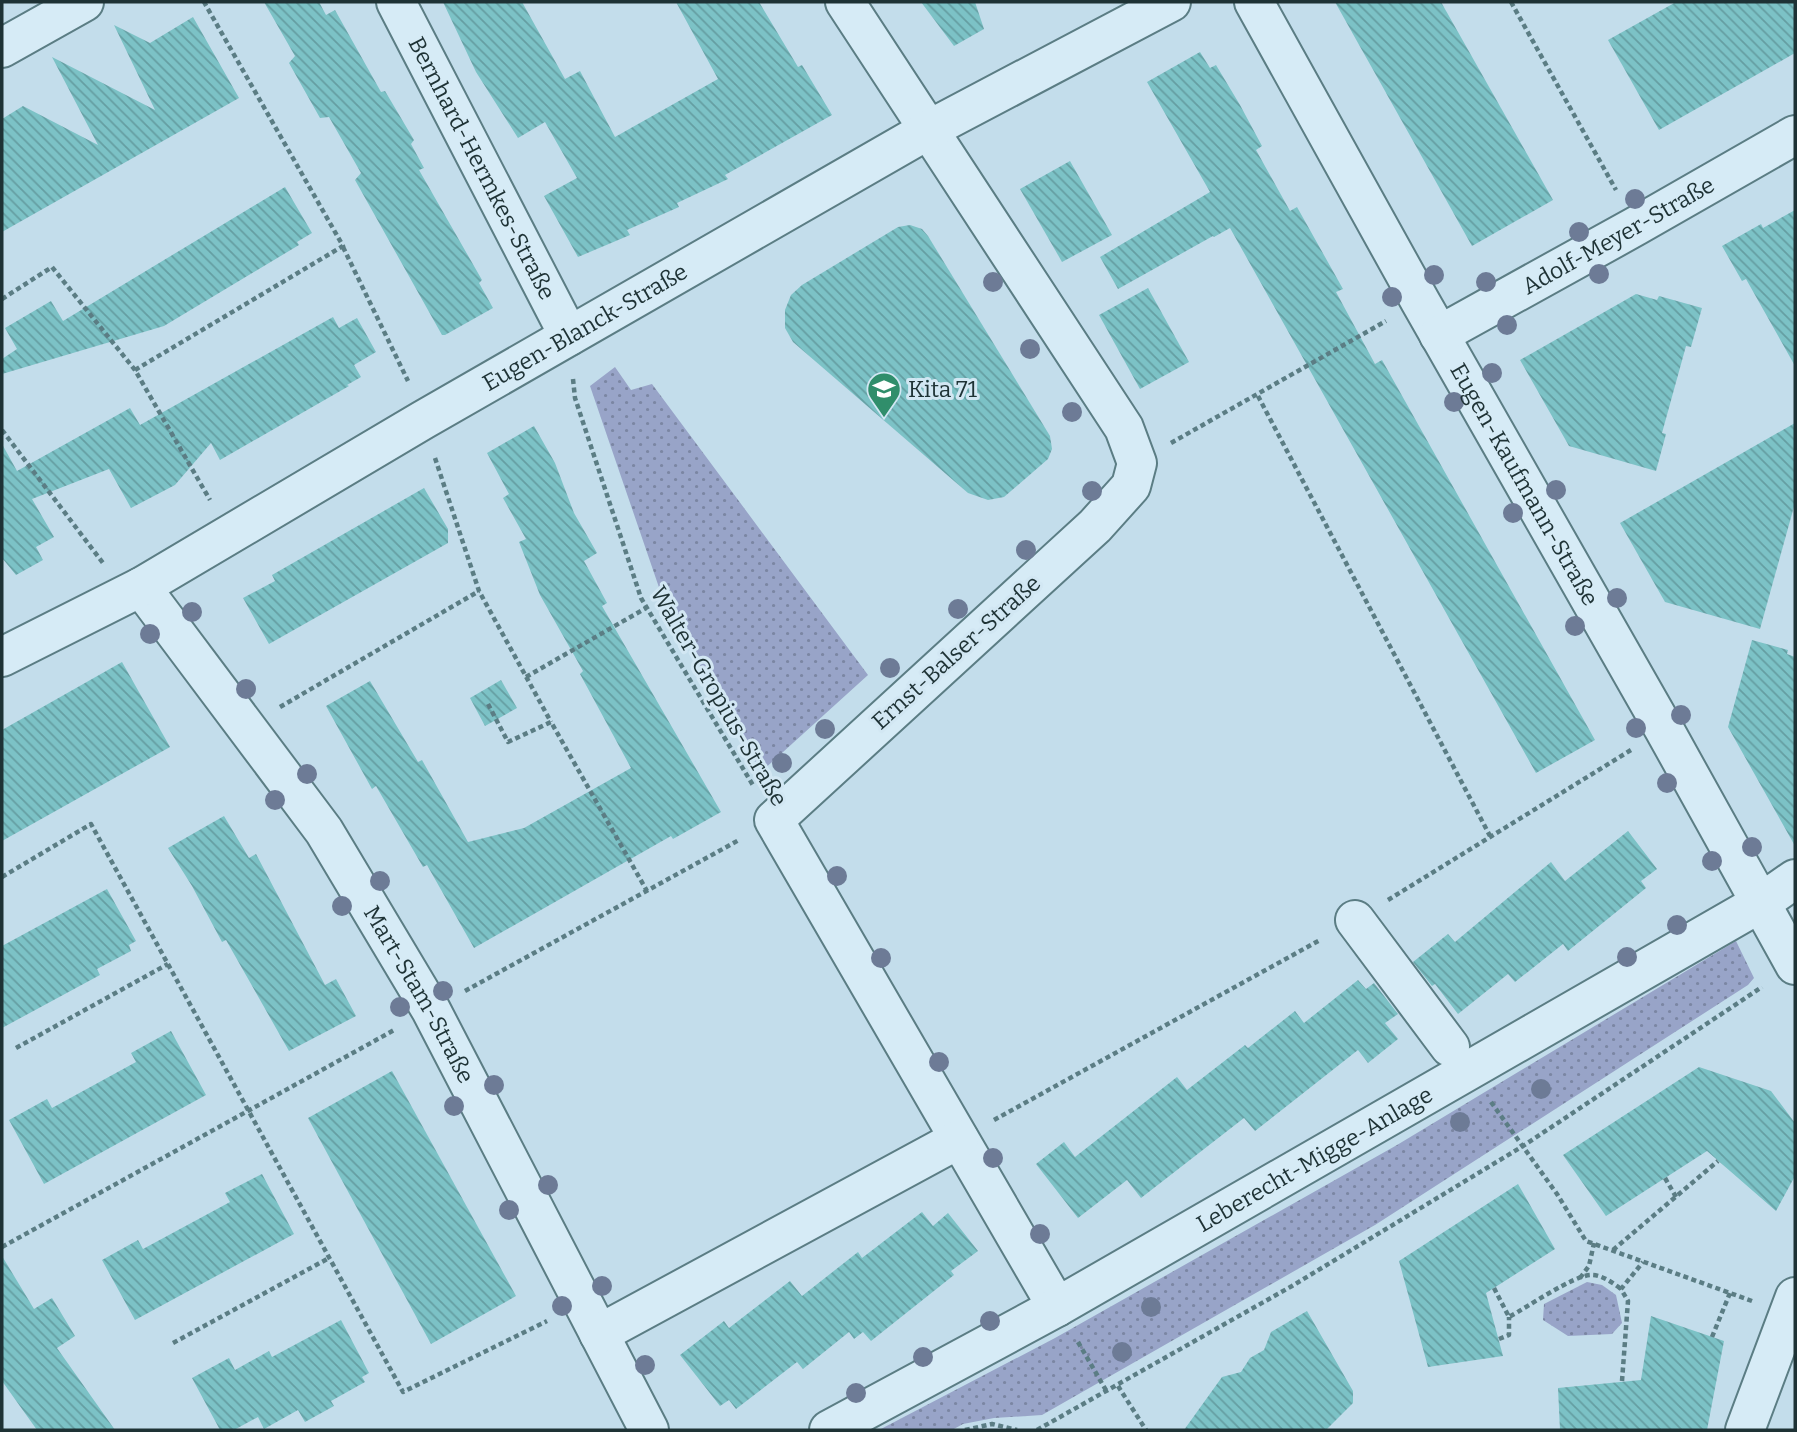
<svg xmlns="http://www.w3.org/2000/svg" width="1797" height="1432" font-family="Bitter,serif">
<defs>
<pattern id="grass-dots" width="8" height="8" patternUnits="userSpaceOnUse" patternTransform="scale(1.75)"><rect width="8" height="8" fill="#98a4c8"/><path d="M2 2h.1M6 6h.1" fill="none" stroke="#7b86a3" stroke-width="1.8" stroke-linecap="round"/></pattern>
<pattern id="building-back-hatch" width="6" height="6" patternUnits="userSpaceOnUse" patternTransform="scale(1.75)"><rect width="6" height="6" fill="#7cc2c6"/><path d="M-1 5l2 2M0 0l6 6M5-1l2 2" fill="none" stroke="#659ea2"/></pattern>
</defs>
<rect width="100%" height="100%" fill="#c3ddeb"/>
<!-- grass -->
<g fill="url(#grass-dots)">
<path d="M615,367l16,23 21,-6 216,291 -107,97 -97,-170 -74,-216z"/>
<path d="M1736,941l18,37 -6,7 -373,240 -333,190 -48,3 -31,6 -11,6h-73l176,-92 342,-193z"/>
<path d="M1587,1282l15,3 14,10 6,28 -10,11 -44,2 -25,-16 1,-16z"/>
</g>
<!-- building -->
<g fill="url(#building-back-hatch)">
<path d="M264,2h55l7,13 9,-5 46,82 4,-1 29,49 -3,4 13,24 -5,2 63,110 -3,3 14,25 -48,27h-3l-87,-155 6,-7 -32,-56 -9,1 -31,-55 6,-7z"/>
<path d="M443,2h79l43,77 15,-8 35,66 103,-58 -42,-77h83l39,65 4,-2 30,50 -107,60 3,4 -51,24 2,4 -52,23 3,5 -52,22 -34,-61 33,-18 -32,-56 -27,16 -42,-66z"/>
<path d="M921,2h54l9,27 -30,17z"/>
<path d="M1335,2h106l112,198 -81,46z"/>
<path d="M1676,2h119v51l-136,77 -51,-90z"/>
<path d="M193,17l46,81 -237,134v-113l21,-13 75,39 -46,-88 103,53 -41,-85 36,18z"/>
<path d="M1200,52l10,16 6,-3 24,40 22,41 -6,4 34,61 7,-4 46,82 -7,3 39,72 7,-4 213,380 -59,33 -306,-545 -16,9 -1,-1 -95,53 -18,-32 110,-65 -63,-110z"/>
<path d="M1070,161l42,74 -50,27 -42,-73z"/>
<path d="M285,187l27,46 -15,9 2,3 -135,81 -162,48v-15l15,-10 -12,-21 46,-27 12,20z"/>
<path d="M1795,210v156l-49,-87 -4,2 -20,-35 39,-22 2,4z"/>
<path d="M910,225l12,4 6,7 122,200 2,13 -4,10 -44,38 -16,3 -20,-7 -175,-151 -8,-14v-18l6,-15 11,-10 96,-58z"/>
<path d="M1148,288l41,74 -49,27 -41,-74z"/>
<path d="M1636,294l21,6 2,-4 43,12 -11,39 -5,-1 -24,87 4,1 -10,37 -87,-25 -49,-86z"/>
<path d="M333,317l6,11 18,-10 19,34 -22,13 7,12 -14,8 2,1 -129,74 -9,-17 -36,42 -44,23 -22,-39 -77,30 22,38 -18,10 7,13 -27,15 -14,-17v-114l15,27 113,-63 10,17z"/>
<path d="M1795,423v80l-35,126 -95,-27 -45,-79z"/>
<path d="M534,426l21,37 19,50 23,40 -13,8 23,42 -5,3 119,206 -48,27 -2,-3 -197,112 -47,-83 -4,2 -47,-81 -4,3 -46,-83 44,-25 48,81 4,-2 46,82 56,-14 107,-60 -51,-94 3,-3 -43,-76 -21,-53 7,-3 -23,-41 6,-4 -22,-41z"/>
<path d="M424,488l24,41v14l-179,101 -26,-46 32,-17 -3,-6z"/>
<path d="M1752,640l36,10 -1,4 8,3v189l-67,-119z"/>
<path d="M122,662l48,85 -168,94v-111z"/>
<path d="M501,680l16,28 -32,18 -15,-28z"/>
<path d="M224,816l25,42 7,-4 69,131 11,-6 20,37 -67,35 -63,-111 -4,2 -30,-56 -24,-38z"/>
<path d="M1628,831l29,38 -16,12 5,7 -78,63 -5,-7 -48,38 -7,-8 -50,40 -23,-30 -3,2 -19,-24 35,-28 7,8 96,-80 14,19z"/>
<path d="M107,889l29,52 -7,4 2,6 -34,18 3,6 -98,53v-82z"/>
<path d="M1358,980l8,9 8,-6 24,31 -13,9 13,16 -30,24 -10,-13 -103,81 -11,-13 -103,80 -14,-18 -49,38 -42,-54 28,-22 11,15 102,-80 10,13 58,-45 3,3 47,-37 9,12z"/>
<path d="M171,1031l35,64 -162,89 -35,-64 38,-21 5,9 84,-46 -5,-9z"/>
<path d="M1699,1067l72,24 24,32v53l-19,35 -69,-60 -101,65 -43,-61z"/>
<path d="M392,1071l124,225 -85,48 -123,-226z"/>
<path d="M262,1174l32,60 -159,86 -33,-60 36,-20 5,9 87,-47 -5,-9z"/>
<path d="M1518,1184l37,65 -69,44 17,63 -75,11 -29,-106z"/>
<path d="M922,1212l11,14 15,-13 30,38 -27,20 3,4 -83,66 -8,-9 -9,7 -5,-7 -46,37 -6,-7 -61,47 -7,-9 -9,6 -40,-51 44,-34 5,7 61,-47 12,15 56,-44 4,6z"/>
<path d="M2,1256l32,53 18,-11 23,38 -18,12 58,82h-78l-35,-49z"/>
<path d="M1307,1311l46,80v12l-27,27h-142l38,-53 19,-5 9,-14 14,-8 7,-18z"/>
<path d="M1651,1316l73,25 -17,89h-147l-2,-42 83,-8z"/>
<path d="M341,1320l28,53 -7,4 3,5 -34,19 3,5 -29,16 -7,-12 -34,19 -6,-12 -24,13h-14l-28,-52 37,-20 6,12 34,-19 3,6z"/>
</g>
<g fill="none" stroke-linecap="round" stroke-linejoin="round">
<!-- minor casing -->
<g stroke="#5b7d84" stroke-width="42">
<g id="minor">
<path id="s1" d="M396,2l173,334"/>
<path d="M845,2l279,426 13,35 -6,23 -36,40 -321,294 283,487"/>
<path id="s2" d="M1254,2l166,299 244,428 131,236"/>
<path d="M2,48l82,-46"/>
<path id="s3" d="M1439,335l197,-109 159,-91"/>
<path id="s4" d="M141,587l183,244 107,179 218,420"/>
<path id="s5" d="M2,657l139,-70 282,-167 505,-290 243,-128"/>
<path d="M1355,920l95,127"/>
<path d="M599,1334l360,-195"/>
<path id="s6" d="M829,1430l228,-123 705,-405 33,-23"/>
<path d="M1745,1430l50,-133"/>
</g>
</g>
<!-- path -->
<g stroke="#5b7d84" stroke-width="4.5" stroke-dasharray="5 3.5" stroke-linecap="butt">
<path d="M1511,2l105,188"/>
<path d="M343,247l65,134"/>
<path d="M2,299l50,-32 83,103 75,130"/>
<path d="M135,370l208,-124 -139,-244"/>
<path d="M573,379l2,19 66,200 113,189"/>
<path d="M1258,396l232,440"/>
<path d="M2,430l101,133"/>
<path d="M1171,443l215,-122"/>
<path d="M435,458l44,133 72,131"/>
<path d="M526,677l120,-69"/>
<path d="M488,704l20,38 43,-20 96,169"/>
<path d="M280,707l199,-116"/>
<path d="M2,877l89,-53 312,568 144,-71"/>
<path d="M1388,900l243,-150"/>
<path d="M465,991l274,-151"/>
<path d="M16,1048l152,-84"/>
<path d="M1491,1102l66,92 29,47 166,60"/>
<path d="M994,1120l326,-180"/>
<path d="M1665,1178l11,19"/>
<path d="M2,1247l394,-218"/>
<path d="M1613,1250l105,-89"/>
<path d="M1580,1278l9,-12 5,-23"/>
<path d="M1494,1288l15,29c17,-9 66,-43 83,-42 10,0 21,8 29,14"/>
<path d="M1712,1337l18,-44"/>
<path d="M1499,1339l10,-4v-18"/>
<path d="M1078,1342l29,50"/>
<path d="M173,1343l156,-85"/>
<path d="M1622,1381l6,-80 -7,-12 22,-27"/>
<path d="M1118,1386l28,44"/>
<path d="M965,1430l27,-6 25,6"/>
<path d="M1037,1430l255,-144 231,-140 239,-159"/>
</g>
<!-- minor -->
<use href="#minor" stroke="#d6ebf6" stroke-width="38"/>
</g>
<!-- trees -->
<g fill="#6d7b96">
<circle cx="1635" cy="199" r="10"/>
<circle cx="1579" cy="232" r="10"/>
<circle cx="1599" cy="274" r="10"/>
<circle cx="1434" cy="275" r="10"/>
<circle cx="993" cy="282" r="10"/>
<circle cx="1486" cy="282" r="10"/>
<circle cx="1392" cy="297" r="10"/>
<circle cx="1507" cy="325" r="10"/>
<circle cx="1030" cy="349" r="10"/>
<circle cx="1492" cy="373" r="10"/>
<circle cx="1454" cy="402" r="10"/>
<circle cx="1072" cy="412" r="10"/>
<circle cx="1556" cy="490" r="10"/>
<circle cx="1092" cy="491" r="10"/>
<circle cx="1513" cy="513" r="10"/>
<circle cx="1026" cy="550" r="10"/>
<circle cx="1617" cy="598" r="10"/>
<circle cx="958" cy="609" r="10"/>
<circle cx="192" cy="612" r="10"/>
<circle cx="1575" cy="626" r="10"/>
<circle cx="150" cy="634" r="10"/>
<circle cx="890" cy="668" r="10"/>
<circle cx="246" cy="689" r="10"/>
<circle cx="1681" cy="715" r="10"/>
<circle cx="1636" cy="728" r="10"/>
<circle cx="825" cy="729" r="10"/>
<circle cx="782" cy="763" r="10"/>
<circle cx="307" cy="774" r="10"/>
<circle cx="1667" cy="783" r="10"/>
<circle cx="275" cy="800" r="10"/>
<circle cx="1752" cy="847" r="10"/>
<circle cx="1712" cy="861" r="10"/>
<circle cx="837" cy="876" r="10"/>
<circle cx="380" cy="881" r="10"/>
<circle cx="342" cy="906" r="10"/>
<circle cx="1677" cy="925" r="10"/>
<circle cx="1627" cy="957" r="10"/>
<circle cx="881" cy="958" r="10"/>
<circle cx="443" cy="991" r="10"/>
<circle cx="400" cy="1007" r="10"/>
<circle cx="939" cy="1062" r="10"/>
<circle cx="494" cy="1085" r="10"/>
<circle cx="1541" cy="1089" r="10"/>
<circle cx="454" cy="1106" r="10"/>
<circle cx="1460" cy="1122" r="10"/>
<circle cx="993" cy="1158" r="10"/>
<circle cx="548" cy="1185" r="10"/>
<circle cx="509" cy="1210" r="10"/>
<circle cx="1040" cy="1234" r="10"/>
<circle cx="602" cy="1286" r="10"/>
<circle cx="562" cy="1306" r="10"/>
<circle cx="1151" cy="1307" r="10"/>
<circle cx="990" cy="1321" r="10"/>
<circle cx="1122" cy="1352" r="10"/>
<circle cx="923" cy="1357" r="10"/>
<circle cx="645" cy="1365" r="10"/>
<circle cx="856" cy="1393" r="10"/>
</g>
<!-- icons -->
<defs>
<g id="school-pin" transform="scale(1.75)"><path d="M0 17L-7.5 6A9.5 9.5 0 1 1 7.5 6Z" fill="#308e6b" stroke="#d2e7f3"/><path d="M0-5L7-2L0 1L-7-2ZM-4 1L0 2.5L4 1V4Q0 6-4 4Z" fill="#fff"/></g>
</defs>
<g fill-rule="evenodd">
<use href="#school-pin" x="884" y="389"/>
</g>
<g text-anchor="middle" stroke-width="6" stroke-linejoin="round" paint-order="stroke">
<!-- street labels -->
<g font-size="23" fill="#1e3235" stroke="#d2e7f3">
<text dy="8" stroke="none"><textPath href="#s1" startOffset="187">Bernhard-Hermkes-Straße</textPath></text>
<text dy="8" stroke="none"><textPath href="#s3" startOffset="205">Adolf-Meyer-Straße</textPath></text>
<text dy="8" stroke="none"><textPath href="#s5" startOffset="670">Eugen-Blanck-Straße</textPath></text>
<text dy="8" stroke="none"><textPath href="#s2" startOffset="553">Eugen-Kaufmann-Straße</textPath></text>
<text transform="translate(956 652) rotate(-42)" y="8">Ernst-Balser-Straße</text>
<text transform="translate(719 696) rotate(60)" y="8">Walter-Gropius-Straße</text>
<text dy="8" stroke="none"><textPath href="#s4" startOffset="494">Mart-Stam-Straße</textPath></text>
<text dy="8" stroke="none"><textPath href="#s6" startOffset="556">Leberecht-Migge-Anlage</textPath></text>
</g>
<!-- poi labels -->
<g font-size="23" fill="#1e3235" stroke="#d2e7f3" text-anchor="start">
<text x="908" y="397">Kita 71</text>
</g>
</g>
<!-- border -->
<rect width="1797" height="1432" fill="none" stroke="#1e3235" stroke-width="7"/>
</svg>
